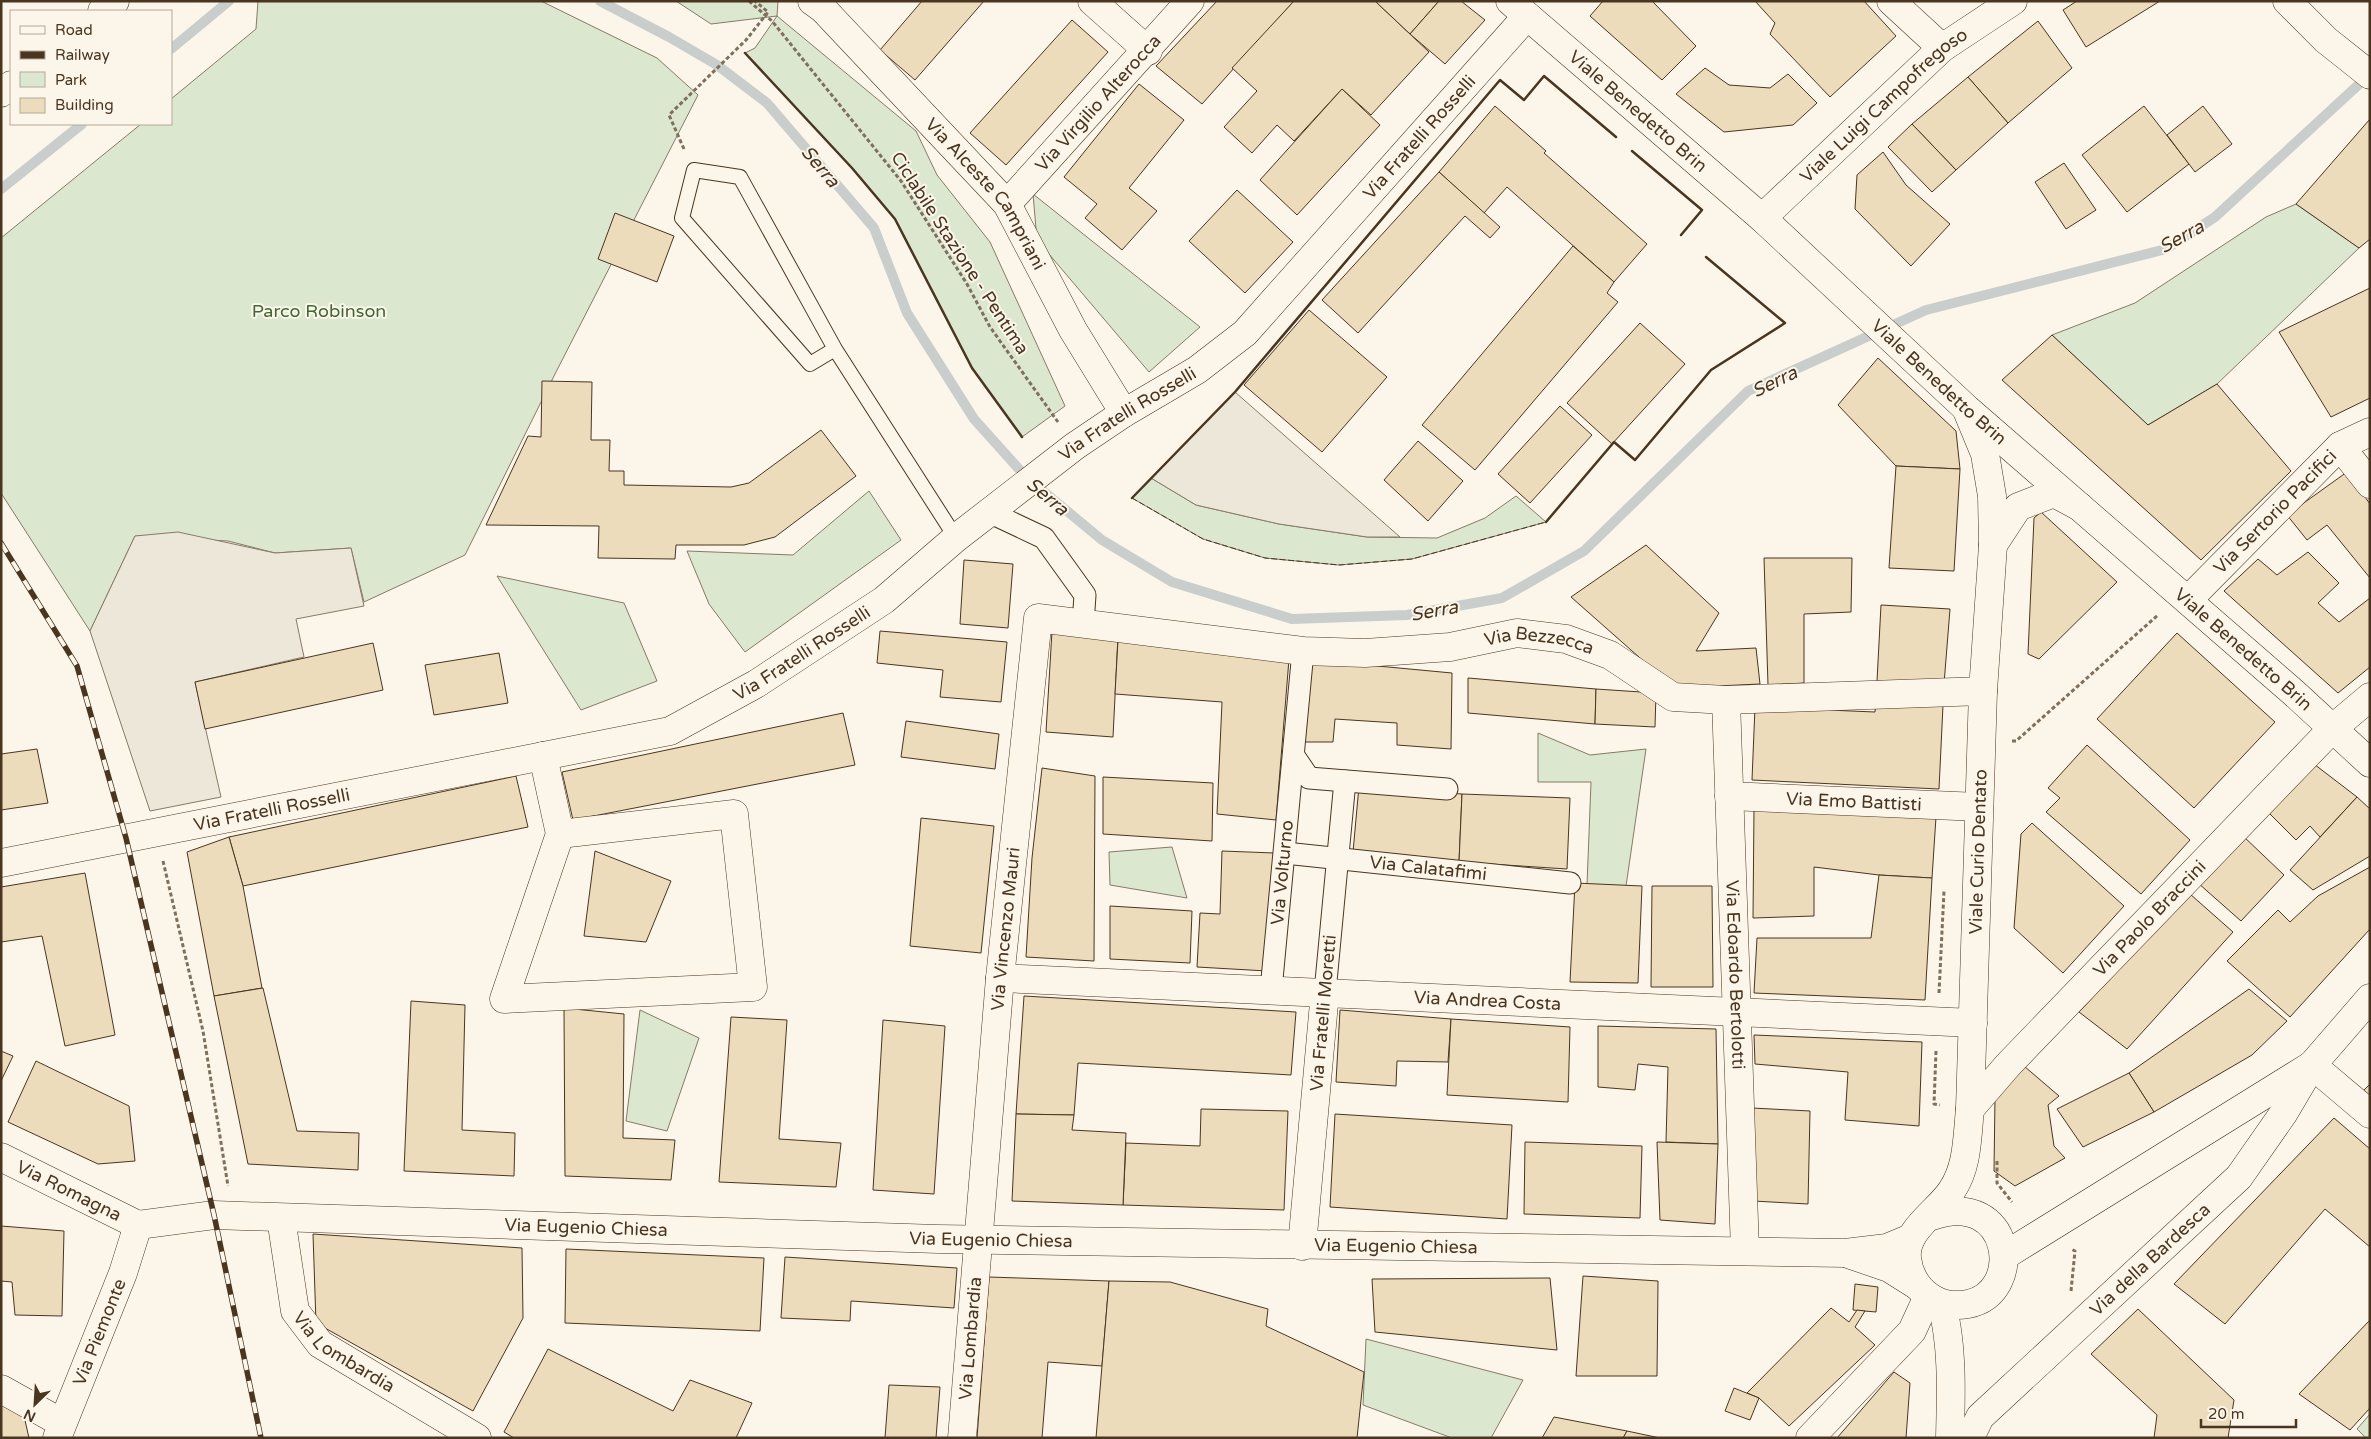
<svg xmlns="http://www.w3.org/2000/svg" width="2371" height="1439" font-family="'Varela Round',sans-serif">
<rect width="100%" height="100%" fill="#fbf6e9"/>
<!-- green -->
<g fill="#dce7d0" stroke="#887966">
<path d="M258,1h283l116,57 41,37 -142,277 -91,183 -101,47 -13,-54 -76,5 -47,-12 -93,-5 -45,95 -89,-138v-255l140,-114h30v-25l85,-70z"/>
<path d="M676,1h102l-1,15 139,115 21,44 53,67 75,164 -43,31 -50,-69 -77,-149 -43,-51 -107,-115 10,-5 22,-32 -66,8z"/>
<path d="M1033,194l167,133 -51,45 -112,-132z"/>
<path d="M2296,204l63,44 -142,136 -69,41 -96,-90 83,-32 131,-86z"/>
<path d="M1151,478l45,27 83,19 88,13 70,1 48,-20 31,-22 30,26 -134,37 -73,6 -74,-7 -62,-19 -71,-41z"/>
<path d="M869,491l32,49 -156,112 -36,-48 -22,-53 106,4z"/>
<path d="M497,576l127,27 33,78 -76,29z"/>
<path d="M1538,733l52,22 56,-6 -20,137 -39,-1 4,-103h-53z"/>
<path d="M1172,847l15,51 -77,-13 -1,-33z"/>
<path d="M640,1010l59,28 -32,93 -41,-10z"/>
<path d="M1366,1339l157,41 -32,58h-39l-89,-33z"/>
<path d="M2370,1414v24h-4l-9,-9z"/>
</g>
<!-- parking -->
<g fill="#ede7d9" stroke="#887966">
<path d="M1235,392l165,145h-33l-88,-13 -83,-19 -45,-27z"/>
<path d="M178,532l97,21 76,-5 13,58 -68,13 8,38 -109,25 26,115 -71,14 -60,-180 45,-95z"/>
</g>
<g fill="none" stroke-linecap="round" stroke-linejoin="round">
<!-- stream -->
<g stroke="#c9cecd" stroke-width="10">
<path d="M600,1l69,36 48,28 50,38 107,125 33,85 67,106 52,58 76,63 70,42 120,37 115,-4 95,-17 82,-47 164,-160 178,-81 240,-61 49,-32 153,-141"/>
<path d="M171,49l58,-48"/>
<path d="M1,189l81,-65"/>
</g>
</g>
<!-- building -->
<g fill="#ecdcbc" stroke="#4a3520">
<path d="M922,1h62l-69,79 -35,-30z"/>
<path d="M1217,1h77l-92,103 -46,-38z"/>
<path d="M1294,1h81l54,51 -58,63 -29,-26 -48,52 -17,-16 -25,28 -28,-26 33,-36 -25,-23z"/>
<path d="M1375,1h64l-29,33z"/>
<path d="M1439,1h22l24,19 -40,44 -35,-30z"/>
<path d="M1603,1h49l44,45 -34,34 -72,-64z"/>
<path d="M1755,1h109l32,35 -66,61 -60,-63 5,-11z"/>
<path d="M2077,1h83l-74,46 -23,-37z"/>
<path d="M1072,20l36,32 -102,113 -36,-32z"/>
<path d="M2038,21l34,47 -64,55 -40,-46z"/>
<path d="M1705,68l24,17 41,3 18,-14 29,29 -24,22 -69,7 -48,-38z"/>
<path d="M1968,77l40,46 -52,47 -44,-46z"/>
<path d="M1139,84l45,36 -55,68 28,23 -35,39 -37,-32 12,-14 -33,-27z"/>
<path d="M1342,89l38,36 -83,90 -37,-35z"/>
<path d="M1495,106l51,45 -2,2 103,91 -33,38 -107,-95 -23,26 -45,-41z"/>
<path d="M2144,106l45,58 -62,48 -45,-57z"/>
<path d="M2203,106l29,38 -37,28 -28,-37z"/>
<path d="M2370,119v120l-11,9 -63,-44z"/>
<path d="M1912,124l44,46 -24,22 -44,-45z"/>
<path d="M1883,152l23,33 44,39 -39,42 -56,-57 2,-34z"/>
<path d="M2064,163l32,47 -30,19 -31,-47z"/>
<path d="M1439,172l61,55 -10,11 -25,-22 -107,117 -36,-33z"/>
<path d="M1237,190l56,52 -48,51 -56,-52z"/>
<path d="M615,213l59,23 -17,46 -59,-23z"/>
<path d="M1573,246l41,36 -7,11 11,9 -143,168 -53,-45z"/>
<path d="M2370,288v110l-39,19 -52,-85z"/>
<path d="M1309,310l78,67 -65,75 -78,-67z"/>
<path d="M1640,323l45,41 -73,80 -45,-41z"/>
<path d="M2052,335l96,90 69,-41 74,87 -90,89 -199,-180z"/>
<path d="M1878,358l78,73 4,38 -64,-3 -58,-61z"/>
<path d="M542,381l50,1 -1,58h19l-1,31h15v14l107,2 18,-4 72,-53 35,46 -81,61 -31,8h-68l-1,14 -77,-1 1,-32 -113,-1 42,-89 13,1z"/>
<path d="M1560,406l32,29 -62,68 -32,-29z"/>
<path d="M1418,441l45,40 -35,40 -44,-41z"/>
<path d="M1896,466l64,3 -6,102 -65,-3z"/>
<path d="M2347,472l23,32v74l-43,-53 -20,15 -20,-25z"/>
<path d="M2041,512l76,70 -78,77 -11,-5 6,-136z"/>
<path d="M1646,545l73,68 -23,38 60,-3 4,36 -86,4 -103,-91z"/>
<path d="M2308,552l31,31 -21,20 21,19 31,-24v69l-32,26 -114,-102 34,-32 19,16z"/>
<path d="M1764,558h88l-1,54 -47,2v69l-36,2z"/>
<path d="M964,560l49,4 -5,64 -48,-4z"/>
<path d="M1881,605l69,4 -6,75 -67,-3z"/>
<path d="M880,631l127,11 -6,60 -61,-5 3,-27 -66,-7z"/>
<path d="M1052,631l66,5 -5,101 -67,-5z"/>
<path d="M2177,633l98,89 -81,86 -97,-89z"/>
<path d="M1118,640l171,19 -13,161 -59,-6 5,-112 -107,-8z"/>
<path d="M373,643l10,47 -178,39 -10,-47z"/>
<path d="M499,653l9,50 -74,12 -9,-50z"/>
<path d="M1303,659l149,14 -1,76 -54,-4v-22l-62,-4 -2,23h-36z"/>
<path d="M1468,678l128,11 -1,35 -127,-11z"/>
<path d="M1877,681l67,3 -5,105 -187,-9 3,-73 120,5z"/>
<path d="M1596,689l60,4 -1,34 -60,-3z"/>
<path d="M843,713l12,52 -282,55 -11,-48z"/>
<path d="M906,721l93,13 -4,35 -94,-12z"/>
<path d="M2087,745l103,95 -49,54 -95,-82 14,-14 -12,-10z"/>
<path d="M37,749l11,54 -47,7v-56z"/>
<path d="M2314,764l43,33 -37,40 -10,-11 -14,14 -30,-30z"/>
<path d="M1042,768l53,8 -1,185 -68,-4 6,-99z"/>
<path d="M516,776l12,51 -285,59 -14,-49z"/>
<path d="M1103,777l110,6 -1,58 -109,-7z"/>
<path d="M1359,786l103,8 -3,68 -106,-10z"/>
<path d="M1462,794l108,4 -3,71 -108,-7z"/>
<path d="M2357,797l13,12v47l-57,34 -23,-20z"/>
<path d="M1754,807l182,10 -4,61 -53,-3 -65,-8v49l-61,2z"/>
<path d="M921,818l73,8 -13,127 -71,-7z"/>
<path d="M2032,823l92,83 -61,67 -49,-45 7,-94z"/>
<path d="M2242,835l42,40 -43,46 -43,-38z"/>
<path d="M229,837l14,49 19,102 -48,8 -27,-144z"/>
<path d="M595,851l76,30 -25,61 -62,-6z"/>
<path d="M1222,851l52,2 -7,118 -70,-4 3,-54 20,1z"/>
<path d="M2370,867v62l-80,88 -63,-56 51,-51 12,12 28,-26z"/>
<path d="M85,873l30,162 -50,11 -23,-110 -41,6v-55z"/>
<path d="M1879,875l53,3 -7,122 -171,-7 3,-55h114z"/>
<path d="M1575,883l67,3 -4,97 -68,-1z"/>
<path d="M1652,886h60l1,101h-62z"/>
<path d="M2190,894l43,38 -106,117 -48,-37z"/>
<path d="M1110,906l82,5 -2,52 -80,-4z"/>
<path d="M263,988l34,143 62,2 -1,37 -110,-6 -34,-168z"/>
<path d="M2249,989l38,32 -35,34 -98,57 -25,-39z"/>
<path d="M1024,996l272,16 -5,63 -213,-12 -4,52 -58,-1z"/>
<path d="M411,1001l54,4 -3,125 53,3 -1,43 -110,-5z"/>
<path d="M564,1008l60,6 -1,124 52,2 -4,40 -106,-4z"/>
<path d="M1340,1010l111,9 -3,43 -51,-1 -1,25 -60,-4z"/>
<path d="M731,1017l56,3 -8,119 62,4 -5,44 -117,-5z"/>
<path d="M1451,1019l119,8 -2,75 -121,-7z"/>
<path d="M883,1020l62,6 -11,168 -61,-4z"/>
<path d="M1598,1026l118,3 2,115 -52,-2 2,-75 -30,-3 -3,26 -37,-3z"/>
<path d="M1754,1035l168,7 -3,84 -74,-6 3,-48 -93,-8z"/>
<path d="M1,1051l12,5 -12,25z"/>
<path d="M36,1061l93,45 6,55 -37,3 -90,-42z"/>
<path d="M2024,1066l35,30 -11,9 6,41 11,12 -50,28 -21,-15 1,-74z"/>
<path d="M2129,1073l25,39 -71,35 -26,-38z"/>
<path d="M2370,1084v14l-7,-7z"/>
<path d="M1752,1108l58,3 -2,93 -55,-3z"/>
<path d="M1201,1109l87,2 -4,99 -161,-5 3,-62 74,3z"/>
<path d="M1016,1114l58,1 -2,15 54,3 -3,72 -111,-4z"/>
<path d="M1335,1114l177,11 -5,94 -177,-12z"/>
<path d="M2334,1118l36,31v98l-45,-38 -100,115 -51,-40z"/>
<path d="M1525,1142l117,4 -2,72 -116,-4z"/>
<path d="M1657,1142l61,2 -3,80 -55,-4z"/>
<path d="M1,1226l63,5 -2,85 -47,-1 -3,-33 -11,-1z"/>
<path d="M313,1234l209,14 1,70 -50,93 -157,-88z"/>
<path d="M566,1249l198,9 -4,73 -195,-8z"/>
<path d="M785,1257l172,11 -3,40 -103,-7 -1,20 -69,-3z"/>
<path d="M1583,1276l75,5 -1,95h-81z"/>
<path d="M989,1277l120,4 -7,85 -54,-4 -6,76h-65z"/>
<path d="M1550,1278l7,72 -182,-18 -3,-53z"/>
<path d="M1109,1281l61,1 98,27 -2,17 98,46 -7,66h-261z"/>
<path d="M1855,1284l23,3 -2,25 -23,-2z"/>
<path d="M1831,1308l18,14 8,-12 8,1 -10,16 20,18 -86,81 -30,-28 -12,-5z"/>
<path d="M2138,1309l96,91 -6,38h-74l3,-23 -66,-61z"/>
<path d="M2370,1320v88l-20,22 -51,-36z"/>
<path d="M548,1349l125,62 17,-31 62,23 -16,35h-222l-10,-6z"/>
<path d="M1894,1372l16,11 -4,55h-69z"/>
<path d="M889,1385l51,2 -4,51h-51z"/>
<path d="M1734,1388l25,10 -9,22 -25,-9z"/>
<path d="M1,1404l23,12 5,22h-28z"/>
<path d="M1554,1417l73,14 -4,7h-81z"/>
<path d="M1627,1431l33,7h-37z"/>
</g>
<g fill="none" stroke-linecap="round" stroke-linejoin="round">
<!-- service casing -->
<g stroke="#4a3520" stroke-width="16">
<path id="service" d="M835,349l-25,15 -128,-146 12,-48 46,7 95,172 121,189"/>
</g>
<!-- pedestrian casing -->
<g stroke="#4a3520" stroke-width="23">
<g id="pedestrian">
<path d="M989,512l55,26 41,57 -2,29"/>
<path d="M1294,756l15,22 138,11"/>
<path id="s1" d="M1285,853l285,30"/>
<path id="s2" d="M1271,990l32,-339"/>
<path d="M1325,992l20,-211"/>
</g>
</g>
<!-- minor casing -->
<g stroke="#4a3520" stroke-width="29">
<g id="minor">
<path id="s3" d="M812,1l11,8 184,195 66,126 51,83"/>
<path d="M1092,1l56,50"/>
<path d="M2287,1l39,39 44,35"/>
<path id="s4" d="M1007,204l183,-203"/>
<path d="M2340,446l30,38"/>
<path d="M1993,545l25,-38 36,-14 26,14"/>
<path id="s5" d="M2188,600l152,-154 30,-14"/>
<path id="s6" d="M1726,700l19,551"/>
<path d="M543,756l17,78 -56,165 249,-12 -19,-173 -174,20"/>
<path id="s7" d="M1729,796l250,11"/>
<path id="s8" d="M1,863l669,-132 86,-47 128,-84 72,-62 119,-92 49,-33 73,-43 48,-37 282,-317"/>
<path id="s9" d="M1000,978l973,45"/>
<path id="s10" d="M1970,1109l38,-44 324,-336 38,-32"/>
<path id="s11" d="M1,1157l137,68"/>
<path id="s12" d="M281,1218l14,93 25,33 157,94"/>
<path id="s13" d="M138,1225l76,-10 724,24 907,14 42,-5 24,-10"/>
<path d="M1302,1246l23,-254"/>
<path d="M1851,1255l38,13 27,17"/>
<path d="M2004,1256l308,-191 58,49"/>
<path d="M1,1389l61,34"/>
<path id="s14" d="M57,1438l66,-165 15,-48"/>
<path id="s15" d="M962,1438l38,-460 38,-360 265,33 62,2 85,-6 67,-14 49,6 44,16 63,42 53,3 257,-9"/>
<path d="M1810,1438l102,-107 16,-35"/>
</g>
</g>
<!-- tertiary casing -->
<g stroke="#4a3520" stroke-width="29">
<g id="tertiary">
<path id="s16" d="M1510,1l252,217 205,191 327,284 76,70"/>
<path d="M1891,1l51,47"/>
<path id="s17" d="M1762,218l180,-170 71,-47"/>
<path id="s18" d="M1932,1216c80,-28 94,77 36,88 -11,2 -22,2 -33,-4 -16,-8 -26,-24 -28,-42 -3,-28 32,-47 45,-68 16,-24 15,-53 18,-81l13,-418 10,-146 -1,-49 -7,-42 -17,-41"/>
<path d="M1942,1304c11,44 9,88 8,134"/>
<path id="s19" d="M1970,1438l10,-21 259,-240 44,-63 29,-49 58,-67"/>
</g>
</g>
<!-- primary casing -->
<g stroke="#4a3520" stroke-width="29">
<g id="primary">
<path d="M102,11l13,-10"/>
<path d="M1,93l10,-8"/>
</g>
</g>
<!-- path -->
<g stroke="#7f6f5c" stroke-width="3" stroke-dasharray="4 2.5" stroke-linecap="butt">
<path d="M749,1l23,20 129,160 66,103 23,43 68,95"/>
<path d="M684,149l-15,-34 77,-75 19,-24 3,-4 -13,-11"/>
<path d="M2012,741h4l142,-126"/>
<path d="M163,861l40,170 25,155"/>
<path d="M1939,993l5,-102"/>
<path d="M1936,1051l-2,53 6,1"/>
<path d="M1997,1161v22l15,19"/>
<path d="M2071,1291l4,-40 -4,-2"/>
</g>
<!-- service -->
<use href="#service" stroke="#fbf6e9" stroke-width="14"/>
<!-- pedestrian -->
<use href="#pedestrian" stroke="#fbf6e9" stroke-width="21"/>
<!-- minor -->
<use href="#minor" stroke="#fbf6e9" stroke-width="28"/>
<!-- tertiary -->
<use href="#tertiary" stroke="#fbf6e9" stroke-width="28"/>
<!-- primary -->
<use href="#primary" stroke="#fbf6e9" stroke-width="28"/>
<!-- rail casing -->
<g stroke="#4a3520" stroke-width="5.5">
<path id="rail" d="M1,543l76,123 49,172 88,377 47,223"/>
</g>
<!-- rail -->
<use href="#rail" stroke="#fbf6e9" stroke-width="4" stroke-dasharray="11" stroke-linecap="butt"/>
<!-- fence -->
<path stroke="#4a3520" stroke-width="1" stroke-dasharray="6 2.5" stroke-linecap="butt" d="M1132,498l71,41 62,19 74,7 73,-6 134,-37"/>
<!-- wall -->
<g stroke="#4a3520" stroke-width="2.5">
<path d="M745,53l107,115 43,51 77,149 50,69"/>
<path d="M1632,151l70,59 -21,25"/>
<path d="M1132,498l103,-106 265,-312 24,20 20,-24 72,61"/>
<path d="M1546,522l68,-80 21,18 76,-90 74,-47 -79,-66"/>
</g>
</g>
<g text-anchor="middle" stroke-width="4" stroke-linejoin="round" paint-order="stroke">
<!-- street labels -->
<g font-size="18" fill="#4a3520" stroke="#fbf6e9">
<text dy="6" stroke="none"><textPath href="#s4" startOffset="136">Via Virgilio Alterocca</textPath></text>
<text dy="6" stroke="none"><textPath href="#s17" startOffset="166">Viale Luigi Campofregoso</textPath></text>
<text dy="6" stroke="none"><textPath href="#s16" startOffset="169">Viale Benedetto Brin</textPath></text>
<text dy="6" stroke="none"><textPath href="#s8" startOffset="1645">Via Fratelli Rosselli</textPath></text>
<text dy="6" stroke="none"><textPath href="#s3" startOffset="261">Via Alceste Campriani</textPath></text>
<text transform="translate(960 253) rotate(57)" y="6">Ciclabile Stazione - Pentima</text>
<text dy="6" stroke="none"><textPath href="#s16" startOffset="574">Viale Benedetto Brin</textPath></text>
<text dy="6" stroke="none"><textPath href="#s8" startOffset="1240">Via Fratelli Rosselli</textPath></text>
<text dy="6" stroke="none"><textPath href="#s5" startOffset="124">Via Sertorio Pacifici</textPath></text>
<text dy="6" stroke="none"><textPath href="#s15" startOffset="1329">Via Bezzecca</textPath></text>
<text dy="6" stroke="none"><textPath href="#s16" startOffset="979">Viale Benedetto Brin</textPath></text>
<text dy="6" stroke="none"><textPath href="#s8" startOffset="835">Via Fratelli Rosselli</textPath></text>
<text dy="6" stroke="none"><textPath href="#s7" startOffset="125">Via Emo Battisti</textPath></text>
<text dy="6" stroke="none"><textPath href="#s8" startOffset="276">Via Fratelli Rosselli</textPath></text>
<text dy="6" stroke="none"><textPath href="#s18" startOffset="674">Viale Curio Dentato</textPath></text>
<text dy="6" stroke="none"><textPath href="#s1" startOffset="144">Via Calatafimi</textPath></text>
<text dy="6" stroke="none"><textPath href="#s2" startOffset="118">Via Volturno</textPath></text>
<text dy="6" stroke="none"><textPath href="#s10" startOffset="262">Via Paolo Braccini</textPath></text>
<text dy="6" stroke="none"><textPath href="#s15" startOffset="511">Via Vincenzo Mauri</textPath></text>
<text dy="6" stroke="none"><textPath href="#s6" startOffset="275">Via Edoardo Bertolotti</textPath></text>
<text dy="6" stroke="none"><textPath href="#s9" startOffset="488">Via Andrea Costa</textPath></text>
<text transform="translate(1323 1013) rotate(-85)" y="6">Via Fratelli Moretti</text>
<text dy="6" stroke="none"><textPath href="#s11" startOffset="76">Via Romagna</textPath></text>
<text dy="6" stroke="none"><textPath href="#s13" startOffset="449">Via Eugenio Chiesa</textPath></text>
<text dy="6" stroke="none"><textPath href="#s13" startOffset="854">Via Eugenio Chiesa</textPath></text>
<text dy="6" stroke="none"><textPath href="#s13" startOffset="1259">Via Eugenio Chiesa</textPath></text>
<text dy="6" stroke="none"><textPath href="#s19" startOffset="255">Via della Bardesca</textPath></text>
<text dy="6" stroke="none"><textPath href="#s14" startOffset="114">Via Piemonte</textPath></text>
<text dy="6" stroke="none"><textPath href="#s15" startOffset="100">Via Lombardia</textPath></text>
<text dy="6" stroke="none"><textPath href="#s12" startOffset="159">Via Lombardia</textPath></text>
</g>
<!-- park labels -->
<g font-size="18" fill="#436837" stroke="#fbf6e9">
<text x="319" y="317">Parco Robinson</text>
</g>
<!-- water labels -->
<g font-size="19" font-style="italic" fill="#4a3520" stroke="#fbf6e9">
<text transform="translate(821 166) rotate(50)" y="7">Serra</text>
<text transform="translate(2181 236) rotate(-29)" y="7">Serra</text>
<text transform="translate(1774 381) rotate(-26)" y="7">Serra</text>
<text transform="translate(1048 496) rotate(40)" y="7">Serra</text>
<text transform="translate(1434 610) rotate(-10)" y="7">Serra</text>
</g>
</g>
<!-- border -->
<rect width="2371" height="1439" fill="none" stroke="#4a3520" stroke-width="5"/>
<!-- legend -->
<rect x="10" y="10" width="162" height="115" fill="#fbf6e9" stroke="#b4a999"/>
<rect x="20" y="26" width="25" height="8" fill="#fbf6e9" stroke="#b4a999"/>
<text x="55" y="35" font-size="15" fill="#4a3520">Road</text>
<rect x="20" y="51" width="25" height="8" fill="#4a3520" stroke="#b4a999"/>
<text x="55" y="60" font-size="15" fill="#4a3520">Railway</text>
<rect x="20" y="72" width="25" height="15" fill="#dce7d0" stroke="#b4a999"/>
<text x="55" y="85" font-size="15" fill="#4a3520">Park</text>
<rect x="20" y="98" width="25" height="15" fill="#ecdcbc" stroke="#b4a999"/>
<text x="55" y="110" font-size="15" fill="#4a3520">Building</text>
<!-- north arrow -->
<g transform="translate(35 1404) rotate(205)" stroke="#fbf6e9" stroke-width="4" paint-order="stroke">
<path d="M0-4L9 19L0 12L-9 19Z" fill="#4a3520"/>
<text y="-8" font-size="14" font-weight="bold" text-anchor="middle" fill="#4a3520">N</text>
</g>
<!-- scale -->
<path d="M2201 1419v8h95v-8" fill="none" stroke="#4a3520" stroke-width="2.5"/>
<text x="2208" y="1419" font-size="15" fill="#4a3520" stroke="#fbf6e9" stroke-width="4" paint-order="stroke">20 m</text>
</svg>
